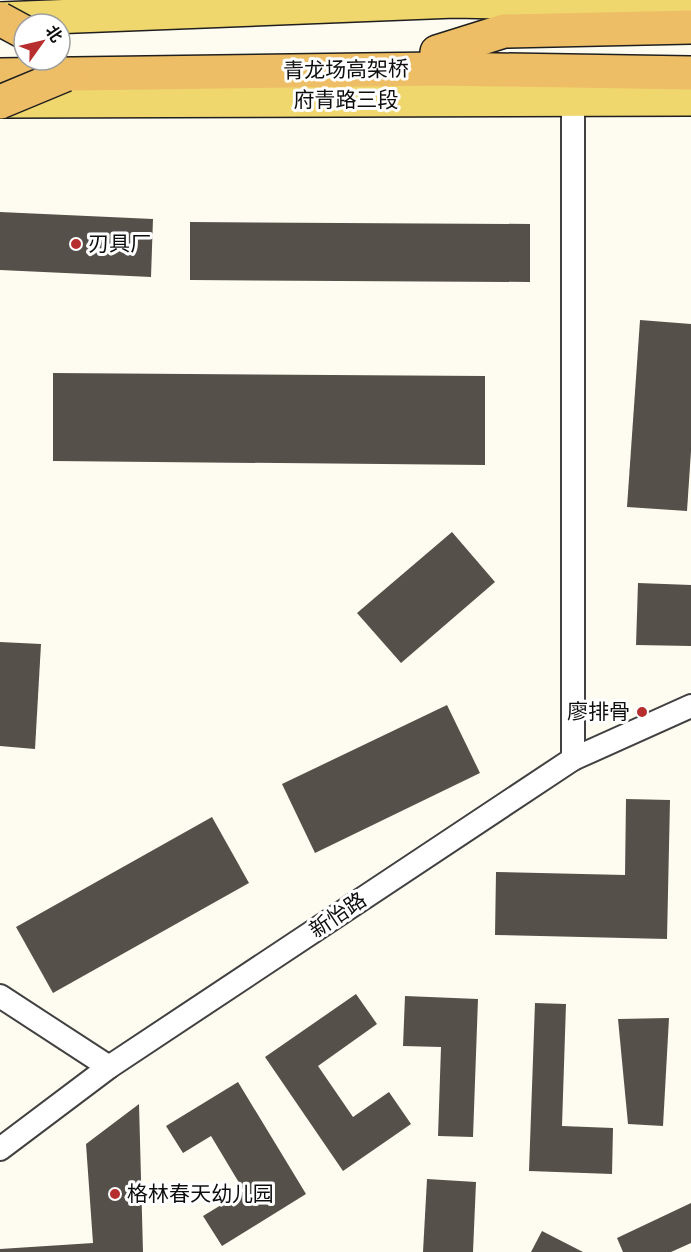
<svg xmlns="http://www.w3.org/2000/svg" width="691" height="1252" font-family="Literata,'Noto Sans SC',serif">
<rect width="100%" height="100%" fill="#fefcf0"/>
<!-- building -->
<g fill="#56504b">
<path d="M0,212l153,7 -2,58 -151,-7z"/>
<path d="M190,222l340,2v58l-340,-2z"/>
<path d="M640,320l51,4v127l-4,60 -60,-4z"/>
<path d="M53,373l432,3v89l-432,-4z"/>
<path d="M452,532l43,50 -94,81 -44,-50z"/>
<path d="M638,583l53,2v61l-55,-1z"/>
<path d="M0,642l41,2 -6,105 -35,-3z"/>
<path d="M447,705l33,68 -165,80 -33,-69z"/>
<path d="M626,799l44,1 -3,139 -172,-4 1,-63 129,3z"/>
<path d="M212,817l37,66 -196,110 -37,-66z"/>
<path d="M356,994l21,30 -59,42 35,51 36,-25 22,32 -68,47 -78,-114z"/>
<path d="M405,996l73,3 -5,138 -35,-1 3,-89 -38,-1z"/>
<path d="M535,1003l31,1 -4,122 51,2 -1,46 -83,-3z"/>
<path d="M669,1018l-6,108 -35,-2 -10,-105z"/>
<path d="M238,1082l68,112 -84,52 -19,-30 41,-25 -33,-55 -28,17 -17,-27z"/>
<path d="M139,1104l4,148h-143v-3l93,-6 -7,-99z"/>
<path d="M427,1179l49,3 -3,70h-50z"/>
<path d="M691,1203v40l-20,9h-48l-6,-14z"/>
<path d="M542,1231l41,21h-52z"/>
</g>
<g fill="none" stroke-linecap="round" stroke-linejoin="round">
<!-- minor casing -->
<g stroke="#414141" stroke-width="26">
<g id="minor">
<path d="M573,100v659"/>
<path d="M0,996l109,71"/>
<path d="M0,1149l109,-82 464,-308 118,-53"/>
</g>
</g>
<!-- primary casing -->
<g stroke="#1f1f1f" stroke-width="36">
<g id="primary">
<path d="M0,19l455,-18 236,5"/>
<path d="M2,101l689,-2"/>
</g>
</g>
<!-- trunk casing -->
<g stroke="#1f1f1f" stroke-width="36">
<g id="trunk">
<path d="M437,52l67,-21 187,-4"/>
<path d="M0,75l438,-6 253,4"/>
</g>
</g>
<!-- minor -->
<use href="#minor" stroke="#fff" stroke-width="22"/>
<!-- primary -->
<use href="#primary" stroke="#f0d76d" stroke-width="33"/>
<!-- trunk -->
<use href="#trunk" stroke="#eebe66" stroke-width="33"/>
<!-- trunk-bridge casing -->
<g stroke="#1f1f1f" stroke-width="36" stroke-linecap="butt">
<g id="trunk-bridge">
<path d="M0,19l24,13"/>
<path d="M0,102l65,-27"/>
</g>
</g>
<!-- trunk-bridge -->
<use href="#trunk-bridge" stroke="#eebe66" stroke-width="33"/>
</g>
<!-- markers -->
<g fill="#b62e2e" stroke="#fff" stroke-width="2">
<circle cx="76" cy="244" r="6"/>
<circle cx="642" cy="712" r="6"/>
<circle cx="115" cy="1194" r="6"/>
</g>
<g text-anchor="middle" stroke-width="6" stroke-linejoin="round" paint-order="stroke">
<!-- street labels -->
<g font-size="21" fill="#0e0e0e" stroke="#fff">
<text transform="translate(346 70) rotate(-1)" y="7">青龙场高架桥</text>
<text x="346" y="107">府青路三段</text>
<text transform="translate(338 915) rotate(-34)" y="7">新怡路</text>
</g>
<!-- poi labels -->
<g font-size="21" fill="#0e0e0e" stroke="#fff" text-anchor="start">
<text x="88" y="251">刃具厂</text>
<text x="630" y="719" text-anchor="end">廖排骨</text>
<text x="127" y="1201">格林春天幼儿园</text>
</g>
</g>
<!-- north arrow -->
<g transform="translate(42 42) rotate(56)"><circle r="28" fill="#ffffff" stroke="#9f9f9f" stroke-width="1.5"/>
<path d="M0-4.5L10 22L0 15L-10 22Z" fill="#b62e2e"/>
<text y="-9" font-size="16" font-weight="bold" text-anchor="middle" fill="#0e0e0e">北</text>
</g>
</svg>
